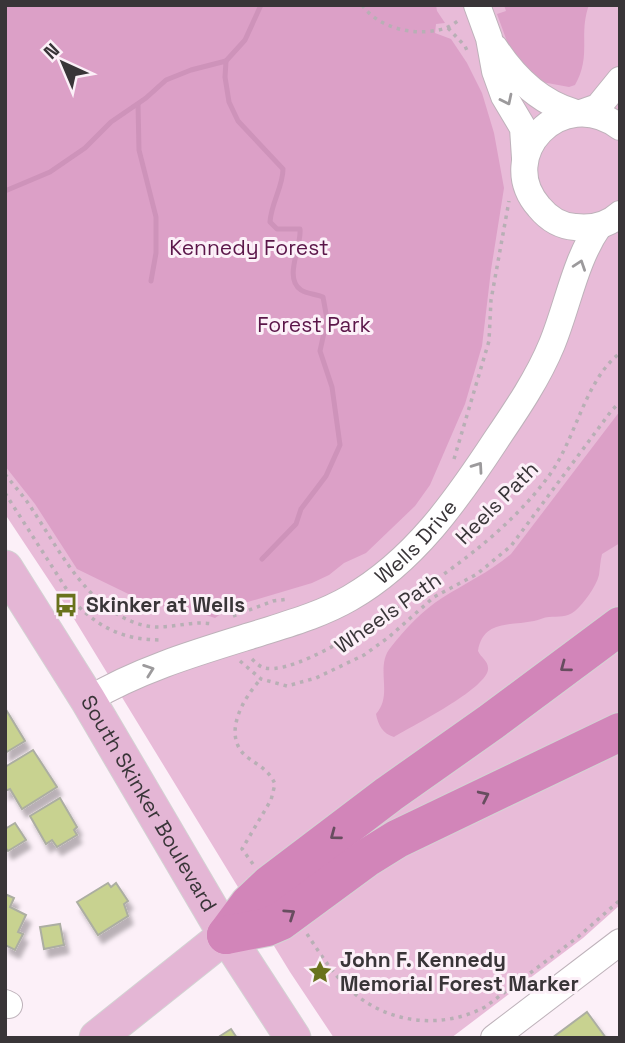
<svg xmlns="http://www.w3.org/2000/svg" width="625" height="1043" font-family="'Space Grotesk',sans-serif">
<defs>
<filter id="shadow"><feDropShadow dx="4.5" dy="8" stdDeviation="2" flood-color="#0004"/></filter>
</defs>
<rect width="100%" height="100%" fill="#fcf0f8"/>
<!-- green -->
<path fill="#e8bbd8" d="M5,5h615v900l-37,33 -132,100h-117l-44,-66 -222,-363 -63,-95z"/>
<!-- forest -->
<g fill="#dca0c7">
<path d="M5,5h431l1,6 8,12 -9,1 -1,9 16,6 16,24 15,30 12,40 10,55 -13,82 -9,76 -17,58 -35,81 -15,21 -49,47 -22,10 -15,12 -17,8 -81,24 -16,11 -21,-7 -45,-7 -72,-35 -42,-65 -30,-38z"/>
<path d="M504,5h85c-11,30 3,50 -14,80l-6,2 -38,-7 -22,-33 -12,-33 9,-3z"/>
<path d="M620,411v132l-18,11c-2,8 -2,14 -3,21 -3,12 -15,28 -24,36 -9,7 -16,5 -26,6 -5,0 -10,3 -15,4 -24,5 -51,-1 -56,30 3,7 11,10 10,19 -4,20 -74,55 -94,67 -11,-3 -16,-12 -18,-23 18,-20 -2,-47 15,-67 14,-18 32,-37 51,-49 24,-15 48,-26 69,-44z"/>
</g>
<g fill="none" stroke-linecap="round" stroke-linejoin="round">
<!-- stream -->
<g stroke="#ce93ba" stroke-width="5">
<path d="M261,5l-16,35 -19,21 -1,16 4,25 9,19 45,48c0,18 -12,34 -13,53l7,7h23c2,17 -17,49 1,61 6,4 15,4 22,7l4,22 -7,32 12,36 8,58 -14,31 -25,33 -5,15 -34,35"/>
<path d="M138,104l1,46 17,67v36l-5,28"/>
<path d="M5,191l45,-19 35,-24 26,-26 35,-24 20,-18 25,-10 35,-9"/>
</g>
</g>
<!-- building -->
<g fill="#c8d290" stroke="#acaea2" stroke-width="2" filter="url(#shadow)">
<path d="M5,708l20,33 -20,12z"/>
<path d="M33,750l24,37 -35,22 -12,-20 -5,2v-24z"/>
<path d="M60,798l17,29 -3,3 3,5 -20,12 -5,-7 -6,4 -16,-28z"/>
<path d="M15,823l11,17 -18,11 -3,-4v-18z"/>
<path d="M108,883l3,4 5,-4 12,18 -4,3 4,12 -30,19 -21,-33z"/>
<path d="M5,894l9,4 -4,9 16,8 -8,17 5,2 -8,16 -10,-5z"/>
<path d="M60,924l4,21 -20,4 -4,-22z"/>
<path d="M587,1012l19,26h-54z"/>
<path d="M231,1029l6,9h-16l-1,-2z"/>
</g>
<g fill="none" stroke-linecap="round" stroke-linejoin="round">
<!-- minor casing -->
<g stroke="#beb2ba" stroke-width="28">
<g id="minor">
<path d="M477,5l12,33 6,33 9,25 19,32 2,30"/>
<path d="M495,48c19,29 45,54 78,64"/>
<path d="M581,113l17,-6 22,-27"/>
<path d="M620,127c-59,-44 -126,29 -81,80 9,11 21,19 36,20 16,2 33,-2 45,-13"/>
<path id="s1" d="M88,700c50,-30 107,-47 162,-64 34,-11 69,-20 100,-38 64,-37 106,-97 146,-158 21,-31 42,-62 56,-96 16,-39 23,-84 47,-118"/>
<path d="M5,1003l4,2"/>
<path d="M494,1038l126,-96"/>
</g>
</g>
<!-- major casing -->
<g stroke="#d3d3d3" stroke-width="37">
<g id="major">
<path id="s2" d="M5,568l83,132 138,235 67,103"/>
<path d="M97,1038l129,-103"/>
</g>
</g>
<!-- highway casing -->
<g stroke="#d3d3d3" stroke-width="40">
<g id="highway">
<path d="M226,935l23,-31 20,-19 120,-91 102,-72 129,-96"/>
<path d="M226,935l41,-8 14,-6 87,-64 29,-18 223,-107"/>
</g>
</g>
<!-- path -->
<g stroke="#b8afb5" stroke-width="3.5" stroke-dasharray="3.5 5" stroke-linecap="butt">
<path d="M362,5c18,25 56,32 84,23 5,-2 10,-6 15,-9"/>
<path d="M448,28l17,18 3,7"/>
<path d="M454,459l35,-118 2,-41 18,-99"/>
<path d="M5,474c9,12 19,22 27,35 28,42 59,106 115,117 22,4 43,-6 65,-2"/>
<path d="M5,493l71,111c26,26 50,36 86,36"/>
<path d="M233,616l40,-15 16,-2"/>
<path d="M252,659c4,4 8,8 13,9 42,9 177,-91 212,-119 25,-20 52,-46 71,-72 28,-37 36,-96 72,-124"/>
<path d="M240,661l21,18 26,7 29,-8 48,-23 25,-18 45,-40 43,-23 34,-28 101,-136 8,-8"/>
<path d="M253,864l-11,-15 29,-49 4,-16c-6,-14 -16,-18 -28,-27 -26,-21 -4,-59 14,-78"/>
<path d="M307,934c12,18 24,37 39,52 37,37 93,45 139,21l93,-70 42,-37"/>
</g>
<!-- minor -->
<use href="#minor" stroke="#fff" stroke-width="26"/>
<!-- major -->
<use href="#major" stroke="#e4b6d5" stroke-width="35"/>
<!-- highway -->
<use href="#highway" stroke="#d285b9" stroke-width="38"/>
</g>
<!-- one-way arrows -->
<defs><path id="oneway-chevron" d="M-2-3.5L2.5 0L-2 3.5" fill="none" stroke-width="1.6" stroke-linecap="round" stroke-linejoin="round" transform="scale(1.75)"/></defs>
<g stroke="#9c9a9c">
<use href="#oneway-chevron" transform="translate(507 100) rotate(64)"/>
<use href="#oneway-chevron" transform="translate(580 265) rotate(-71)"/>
<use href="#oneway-chevron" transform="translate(478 467) rotate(-55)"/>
<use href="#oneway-chevron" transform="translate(149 670) rotate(-20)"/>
</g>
<g stroke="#674d5f">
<use href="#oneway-chevron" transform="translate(565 667) rotate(143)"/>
<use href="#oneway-chevron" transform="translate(484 796) rotate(-26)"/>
<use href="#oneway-chevron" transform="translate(335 835) rotate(143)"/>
<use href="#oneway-chevron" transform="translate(290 914) rotate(-34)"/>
</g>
<!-- icons -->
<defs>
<g id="bus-bare" transform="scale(1.89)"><path d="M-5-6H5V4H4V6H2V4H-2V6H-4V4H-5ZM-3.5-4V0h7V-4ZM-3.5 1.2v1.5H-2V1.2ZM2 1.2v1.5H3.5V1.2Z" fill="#69721c" stroke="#fcf0f8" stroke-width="2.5" paint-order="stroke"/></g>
<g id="sight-bare" transform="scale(1.89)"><path d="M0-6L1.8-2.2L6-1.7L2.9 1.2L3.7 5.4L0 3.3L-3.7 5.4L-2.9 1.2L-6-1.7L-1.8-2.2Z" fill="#69721c" stroke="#fcf0f8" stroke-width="2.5" paint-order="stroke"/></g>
</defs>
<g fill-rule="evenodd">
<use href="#bus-bare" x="66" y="605"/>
<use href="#sight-bare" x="320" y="972"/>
</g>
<g text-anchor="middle" stroke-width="6" stroke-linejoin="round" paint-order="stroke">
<!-- park labels -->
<g font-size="21" fill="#5b1649" stroke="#fcf0f8">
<text x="249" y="255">Kennedy Forest</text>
<text x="314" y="332">Forest Park</text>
</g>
<!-- street labels -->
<g font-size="21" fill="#393538" stroke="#fcf0f8">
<text transform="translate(497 503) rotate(-45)" y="7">Heels Path</text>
<text dy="7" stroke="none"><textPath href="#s1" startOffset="369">Wells Drive</textPath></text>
<text transform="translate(388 613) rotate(-35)" y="7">Wheels Path</text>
<text dy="7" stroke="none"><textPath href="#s2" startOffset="276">South Skinker Boulevard</textPath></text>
</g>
<!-- poi labels -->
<g font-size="21" font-weight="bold" fill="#393538" stroke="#fcf0f8" text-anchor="start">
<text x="86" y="612">Skinker at Wells</text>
<text x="340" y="967">John F. Kennedy<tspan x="340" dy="24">Memorial Forest Marker</tspan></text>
</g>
</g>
<!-- border -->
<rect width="625" height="1043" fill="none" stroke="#393538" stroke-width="14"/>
<!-- north arrow -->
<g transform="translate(63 63) rotate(316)" stroke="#fcf0f8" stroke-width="5" paint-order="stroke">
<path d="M0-5L12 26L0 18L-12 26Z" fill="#393538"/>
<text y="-10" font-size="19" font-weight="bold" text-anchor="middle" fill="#393538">N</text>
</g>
</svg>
